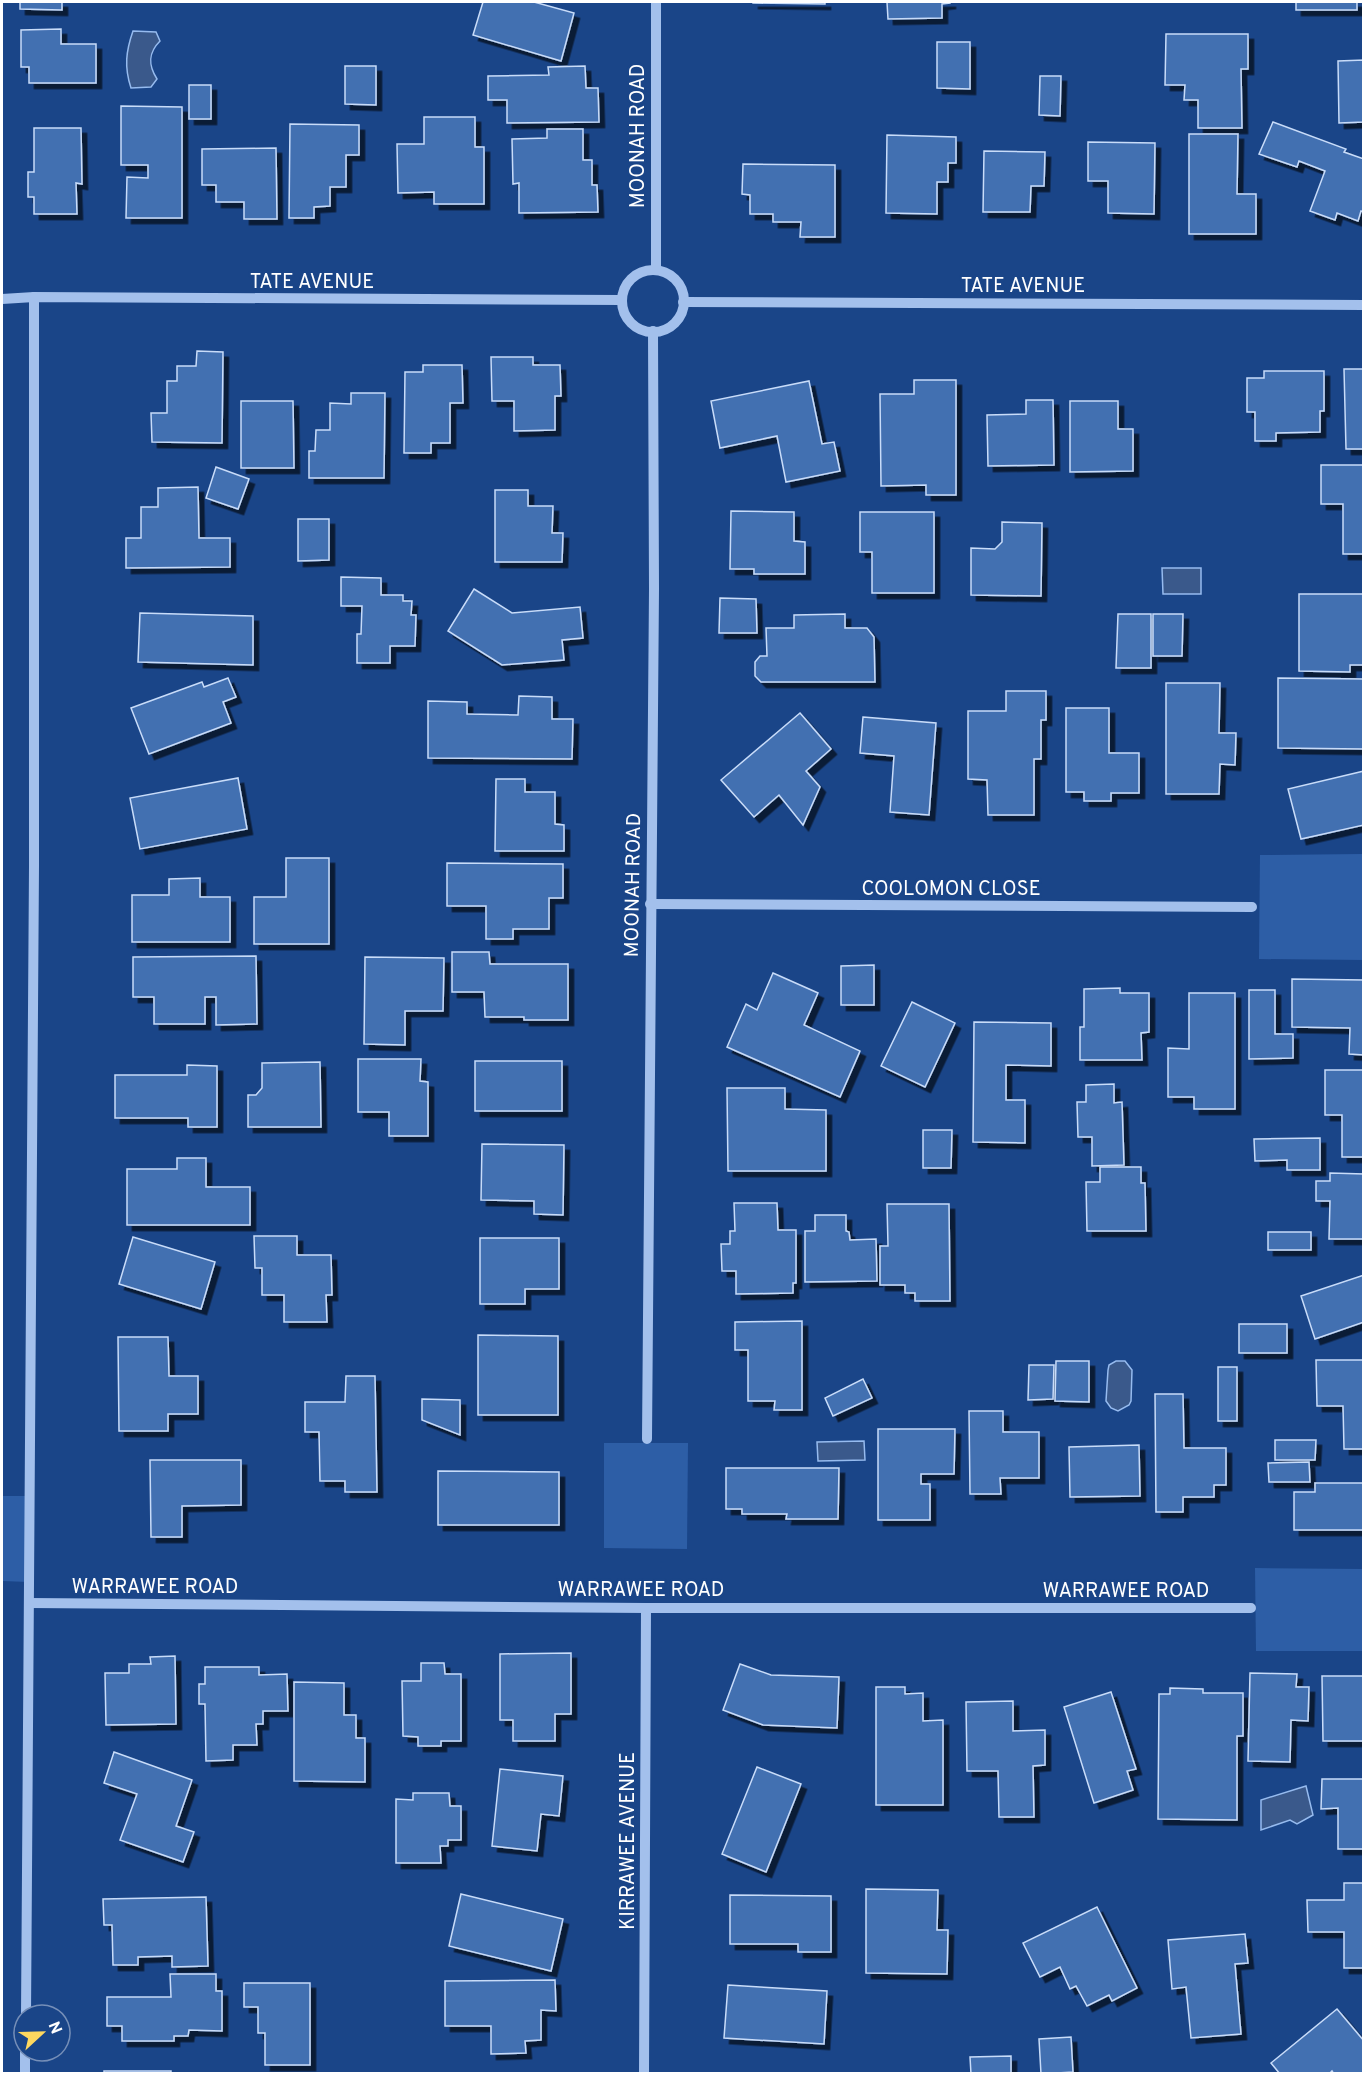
<svg xmlns="http://www.w3.org/2000/svg" width="1365" height="2075" font-family="Overpass,sans-serif">
<defs>
<filter id="shadow"><feDropShadow dx="5.5" dy="5.5" stdDeviation="0" flood-color="#0009"/></filter>
</defs>
<rect width="100%" height="100%" fill="#1a4588"/>
<!-- green -->
<g fill="#2d5ea6">
<path d="M1363,854v106l-104,-1 1,-104z"/>
<path d="M604,1443h84l-1,106 -83,-1z"/>
<path d="M2,1496h28l-1,86 -27,-1z"/>
<path d="M1255,1568l108,1v82h-107z"/>
</g>
<!-- water -->
<g fill="#3a598b" stroke="#96bbef" stroke-width="1.5">
<path d="M133,31l23,1 4,9c-12,12 -12,24 -3,38l-6,8 -20,1c-7,-21 -5,-37 2,-57z"/>
<path d="M1162,568h39v26h-38z"/>
<path d="M1116,1361h9l7,9 -1,31 -2,4 -11,6 -7,-3 -5,-7 2,-31 1,-5z"/>
<path d="M864,1441l1,19 -47,1 -1,-19z"/>
<path d="M1306,1786l7,29 -16,9 -7,-4 -29,10v-30z"/>
</g>
<!-- building -->
<g fill="#436fb1" stroke="#c8dcf9" stroke-width="1.5" filter="url(#shadow)">
<path d="M20,2h42v8l-42,-1z"/>
<path d="M483,2h51l40,11 -13,48 -88,-26z"/>
<path d="M753,2h72v2l-72,-1z"/>
<path d="M887,2h63v1l-8,1v14l-54,1z"/>
<rect x="1296" y="2" width="61" height="8"/>
<path d="M61,29v15h35v39h-67v-16h-8v-37z"/>
<path d="M1166,34h82v35h-7l1,59h-44v-28h-14l1,-15h-20z"/>
<path d="M937,42h33v47l-33,-1z"/>
<path d="M1364,60v62l-25,1 -1,-62z"/>
<path d="M345,66h31v39l-31,-1z"/>
<path d="M585,66l1,22h12l1,34 -92,1v-23h-19v-24l61,-1 -1,-8z"/>
<path d="M1040,76h21l-1,40 -21,-1z"/>
<rect x="189" y="85" width="22" height="34"/>
<path d="M121,106l61,1v111h-56l1,-41 21,1v-13h-27z"/>
<path d="M424,117h51v30h9v57h-50v-12l-36,1 -1,-49h27z"/>
<path d="M1273,122l73,27 -2,3 20,7v53l-3,-1 -3,10 -21,-8 -2,7 -25,-9 15,-40 -26,-10 -2,6 -38,-13z"/>
<path d="M290,124l69,1v30h-13v32h-16v19l-16,1v11h-25z"/>
<path d="M34,128h47l1,56 -6,-1 1,31h-43v-17h-6v-25h6z"/>
<path d="M547,129h36v31h9v25h5l1,27 -79,1v-30l-6,1 -1,-45 35,-1z"/>
<path d="M1189,134h49l-1,60h19v40h-67z"/>
<path d="M887,135l69,2v26h-8v19h-11v32l-51,-1z"/>
<path d="M1088,142l67,1 -1,71 -46,-1v-32h-20z"/>
<path d="M276,148l1,71h-33v-17h-28v-17h-14v-36z"/>
<path d="M984,151l61,1 -1,34h-13l-1,26h-47z"/>
<path d="M743,164l92,1v72h-35l1,-15h-28v-8h-23v-19l-8,-1z"/>
<path d="M197,351l26,1 -1,91 -70,-1 -1,-29h16v-32h10v-15h19z"/>
<path d="M491,357h42v8h27l1,31h-6v34l-41,1v-30h-22z"/>
<path d="M423,365h39l1,38h-13v40h-19v10h-27l1,-81h18z"/>
<path d="M1344,369h20v80h-18z"/>
<path d="M1264,371h60v40h-4v21l-44,1v8h-21v-29h-8v-34h17z"/>
<path d="M914,380h42v115h-30v-10l-45,1 -1,-92h34z"/>
<path d="M809,381l13,63 12,-2 6,29 -54,11 -9,-46 -57,12 -9,-47z"/>
<path d="M351,393h34l-1,85h-75v-27h6l1,-21h14v-27l21,1z"/>
<path d="M1026,400h27l1,65 -66,1 -1,-51 39,-1z"/>
<path d="M241,401h52l1,67h-53z"/>
<path d="M1070,401h48v28h15v42l-63,1z"/>
<path d="M1321,465h43v89h-21v-50h-22z"/>
<path d="M216,467l33,12 -11,30 -32,-11z"/>
<path d="M198,487l1,51h31v29l-104,1v-30h15v-31h17v-19z"/>
<path d="M495,490h33v16h25l-1,27h11l-1,29h-67z"/>
<path d="M731,511l63,1v29l11,1v32h-51v-5h-24z"/>
<path d="M860,512h74v81h-62v-41h-12z"/>
<path d="M298,519h31v41l-31,1z"/>
<path d="M1002,522l40,1 -1,73 -70,-1v-47l24,1 7,-7z"/>
<path d="M341,577l40,1v17h22v6h9l-1,14h5l-1,31h-25v17h-33v-29h4l1,-28h-21z"/>
<path d="M474,589l38,24 68,-6 3,31 -21,2 2,20 -62,5 -54,-34z"/>
<path d="M1299,594h65v71h-14v7l-51,-1z"/>
<path d="M720,598l36,1 1,34h-38z"/>
<path d="M140,613l113,3v49l-115,-3z"/>
<path d="M845,614v14h22l7,9 1,45h-114l-6,-6v-14l5,-6h7l-1,-28h28v-13z"/>
<path d="M1118,614h33v54h-35z"/>
<path d="M1153,614h30l-1,42h-29z"/>
<path d="M228,678l8,19 -13,5 8,21 -82,31 -18,-46 71,-26 2,5z"/>
<path d="M1278,678l86,1v70l-86,-1z"/>
<path d="M1166,683h54l-1,50h17l-1,32 -15,-1 -1,30h-53z"/>
<path d="M1006,691h40v29h-5v39h-7v56h-46l-1,-35 -19,-1v-68h38z"/>
<path d="M519,696l33,1v22h21l-1,40 -144,-1v-57l39,1v12l51,1z"/>
<path d="M1066,708h43v45h30v40h-28v8h-27v-9h-18z"/>
<path d="M800,713l31,36 -25,22 14,16 -17,38 -24,-30 -25,22 -33,-37z"/>
<path d="M863,717l73,6 -7,92 -39,-3 4,-56 -34,-3z"/>
<path d="M1364,771v54l-63,14 -13,-50z"/>
<path d="M238,778l9,51 -107,20 -10,-51z"/>
<path d="M496,779h29v13h30v32l9,1v26h-69z"/>
<path d="M286,858h43v86h-75v-47h32z"/>
<path d="M447,863l116,1v34h-14v31h-36v10h-27v-33h-39z"/>
<path d="M200,878v19h30v45h-98v-47h37v-16z"/>
<path d="M452,952h37l1,12h78v56h-44v-3h-39l-1,-25h-32z"/>
<path d="M256,956l1,68 -41,1v-28h-11v27h-51v-27h-21v-40z"/>
<path d="M365,957l79,1 -1,53h-38v34l-41,-1z"/>
<path d="M874,965v40h-33v-39z"/>
<path d="M773,973l45,20 -14,32 56,26 -20,46 -113,-50 19,-43 11,6z"/>
<path d="M1292,979l72,1v75l-15,-1 1,-26 -58,-1z"/>
<path d="M1120,988v5h29v39l-8,1 1,27h-62v-33h4v-38z"/>
<path d="M1249,990h26v44h18v24l-44,1z"/>
<path d="M1189,993h46v116h-41v-12h-26v-49l21,1z"/>
<path d="M912,1002l43,21 -30,64 -44,-21z"/>
<path d="M974,1022l77,1v43l-45,-1v35h19v43l-52,-1z"/>
<path d="M358,1059h63l-1,22 8,1v54h-39v-24h-31z"/>
<rect x="475" y="1061" width="87" height="50"/>
<path d="M320,1062l1,65h-73v-32h8l6,-7v-25z"/>
<path d="M187,1065l30,1v61h-29v-9h-73v-43h72z"/>
<path d="M1325,1070h39v87h-22v-42h-17z"/>
<path d="M1114,1084v19l8,-1 2,63 -32,1v-29h-14l-1,-35h9v-17z"/>
<path d="M727,1088h58v21l41,1v61h-98z"/>
<path d="M923,1130h29l-1,38h-28z"/>
<path d="M1320,1138v32h-33v-10l-32,1 -1,-22z"/>
<path d="M482,1144l82,1 -1,70 -29,-1v-13l-53,-1z"/>
<path d="M177,1158h29v29h44v38h-123v-56h50z"/>
<path d="M1100,1167h41v16h4l1,48h-59l-1,-49h14z"/>
<path d="M1330,1173l34,1v65h-35l1,-38h-14v-20h14z"/>
<path d="M734,1203h43l1,27h18v53h-3v10l-57,1v-23h-14l-1,-27h9v-13h5z"/>
<path d="M887,1204h62l1,97h-35v-8h-10v-8h-25v-39h8z"/>
<path d="M815,1215h31v16l3,1 1,8 26,-1 1,42 -72,1v-51h10z"/>
<rect x="1268" y="1232" width="43" height="18"/>
<path d="M254,1236h43v19h34l1,40h-6l1,27h-43v-27h-22v-27h-7z"/>
<path d="M133,1237l82,25 -14,47 -82,-25z"/>
<path d="M480,1238h79v51h-34v15h-45z"/>
<path d="M1364,1275v47l-49,17 -14,-43z"/>
<path d="M802,1321v89h-28l1,-9h-27v-51h-13v-28z"/>
<rect x="1239" y="1324" width="48" height="29"/>
<path d="M478,1335l80,1v79h-80z"/>
<path d="M118,1337h50l1,39h29v38h-30v17h-49z"/>
<path d="M1316,1360h48v89h-20l-1,-43h-26z"/>
<path d="M1056,1361h33v41l-34,-1z"/>
<path d="M1029,1365h25l-1,34 -25,1z"/>
<rect x="1218" y="1367" width="19" height="54"/>
<path d="M346,1376h29l2,116h-32v-11h-25l-1,-49h-14v-30h40z"/>
<path d="M863,1379l9,19 -39,18 -8,-18z"/>
<path d="M1155,1394h28l1,54h42v37h-12v12h-31v15h-27z"/>
<path d="M422,1399l38,1v35l-38,-15z"/>
<path d="M969,1411h34v21h36v46h-39l1,16h-31z"/>
<path d="M878,1429h77l-1,45h-33v10h9v36h-52z"/>
<path d="M1275,1440h41l-1,20h-40z"/>
<path d="M1139,1445l1,51 -70,1 -1,-50z"/>
<path d="M150,1460h91v45l-59,1v31h-31z"/>
<path d="M1309,1462l1,20h-41l-1,-19z"/>
<path d="M726,1468h113l-1,51h-52l1,-5h-45v-5h-16z"/>
<path d="M438,1471l121,1v53h-121z"/>
<path d="M1315,1483h49v47h-70v-38h21z"/>
<path d="M571,1653v61h-16v27h-42v-21h-13v-66z"/>
<path d="M175,1656l1,68 -70,1 -1,-52h24v-9h22l-1,-7z"/>
<path d="M421,1663h23l1,11h16v67h-20v5h-23v-9l-15,-1 -1,-55h19z"/>
<path d="M740,1664l31,11 68,2 -2,51 -74,-3 -40,-15z"/>
<path d="M205,1667h54v8l28,-1 1,37h-25v13h-7l1,21h-24v15l-27,1 -1,-57h-6v-20h6z"/>
<path d="M1250,1673l47,1 -1,13h13l-1,34 -17,-1 -1,42 -42,-1z"/>
<path d="M1322,1676h42v65h-41z"/>
<path d="M294,1682l50,1v32h12v23h9v44l-71,-1z"/>
<path d="M876,1687h29v7l18,-1v28l20,-1v85h-67z"/>
<path d="M1170,1688l33,1v4h40v43h-6v84l-79,-1 1,-125h11z"/>
<path d="M1111,1692l25,77 -9,2 6,19 -39,13 -30,-96z"/>
<path d="M1013,1701v30l32,-1v35l-12,1 1,51h-35l-1,-46h-31l-1,-69z"/>
<path d="M114,1752l78,28 -16,46 18,6 -11,30 -63,-22 17,-46 -33,-11z"/>
<path d="M757,1767l44,17 -35,88 -44,-18z"/>
<path d="M500,1769l63,7 -4,40 -18,-2 -4,37 -45,-5z"/>
<path d="M1322,1779h42v70h-26v-41l-17,1z"/>
<path d="M413,1793h36l1,13h11v34h-13v6h-8l1,17h-45v-64l17,1z"/>
<path d="M1344,1883h20v85h-20v-36h-36l-1,-32h37z"/>
<path d="M866,1889l72,1 -1,40h11l-1,44 -81,-1z"/>
<path d="M461,1894l102,25 -12,52 -102,-25z"/>
<path d="M730,1895l101,1v56h-33v-8h-68z"/>
<path d="M206,1897l2,69 -36,1v-11l-34,1v8h-25l-1,-40h-8l-1,-26z"/>
<path d="M1097,1907l40,81 -25,13 -3,-6 -22,11 -11,-20 -6,3 -10,-22 -20,10 -17,-34z"/>
<path d="M1245,1934l3,29 -13,1 6,70 -50,4 -5,-51 -14,2 -4,-49z"/>
<path d="M170,1974h46v17h6v40l-33,-1 -1,6h-14v5h-52v-15h-15v-29h64z"/>
<path d="M555,1980l1,31 -15,-1v30l-16,1 1,12 -35,1v-28h-46v-45z"/>
<path d="M244,1983h66v82h-45v-32h-7v-26h-14z"/>
<path d="M728,1985l99,6 -3,53 -100,-6z"/>
<path d="M1337,2009l27,32v33h-30l-2,-3 -3,3h-49l-9,-11z"/>
<path d="M1071,2037l2,35 -32,2 -2,-35z"/>
<path d="M1011,2056v18h-40l-1,-17z"/>
<rect x="104" y="2071" width="67" height="3"/>
</g>
<g fill="none" stroke-linecap="round" stroke-linejoin="round">
<!-- minor -->
<g stroke="#a3c0ec" stroke-width="10">
<path d="M656,270v-268"/>
<circle cx="653" cy="301" r="31"/>
<path d="M2,299l32,-2 588,3"/>
<path d="M683,302l681,3"/>
<path d="M650,904l602,3"/>
<path d="M647,1439l7,-850 -1,-258"/>
<path d="M29,1603l617,5h605"/>
<path d="M26,2015l8,-1149v-569"/>
<path d="M25,2074v-23"/>
<path d="M644,2074l2,-466"/>
</g>
</g>
<g text-anchor="middle" stroke-width="5" stroke-linejoin="round" paint-order="stroke">
<!-- street labels -->
<g font-size="20" fill="#fff" stroke="#1a4588">
<text transform="translate(637 136) rotate(-90)" y="7">MOONAH ROAD</text>
<text x="312" y="288">TATE AVENUE</text>
<text x="1023" y="292">TATE AVENUE</text>
<text transform="translate(632 885) rotate(-89)" y="7">MOONAH ROAD</text>
<text x="951" y="895">COOLOMON CLOSE</text>
<text x="155" y="1593">WARRAWEE ROAD</text>
<text x="641" y="1596">WARRAWEE ROAD</text>
<text x="1126" y="1597">WARRAWEE ROAD</text>
<text transform="translate(627 1841) rotate(-90)" y="7">KIRRAWEE AVENUE</text>
</g>
</g>
<!-- border -->
<rect width="1365" height="2075" fill="none" stroke="#ffffff" stroke-width="6"/>
<!-- north arrow -->
<g transform="translate(42 2033) rotate(68)"><circle r="28" fill="#1a4588" stroke="#768fb8" stroke-width="1.5"/>
<path d="M0-4.5L10 22L0 15L-10 22Z" fill="#fed85f"/>
<text y="-9" font-size="16" font-weight="bold" text-anchor="middle" fill="#ffffff">N</text>
</g>
</svg>
